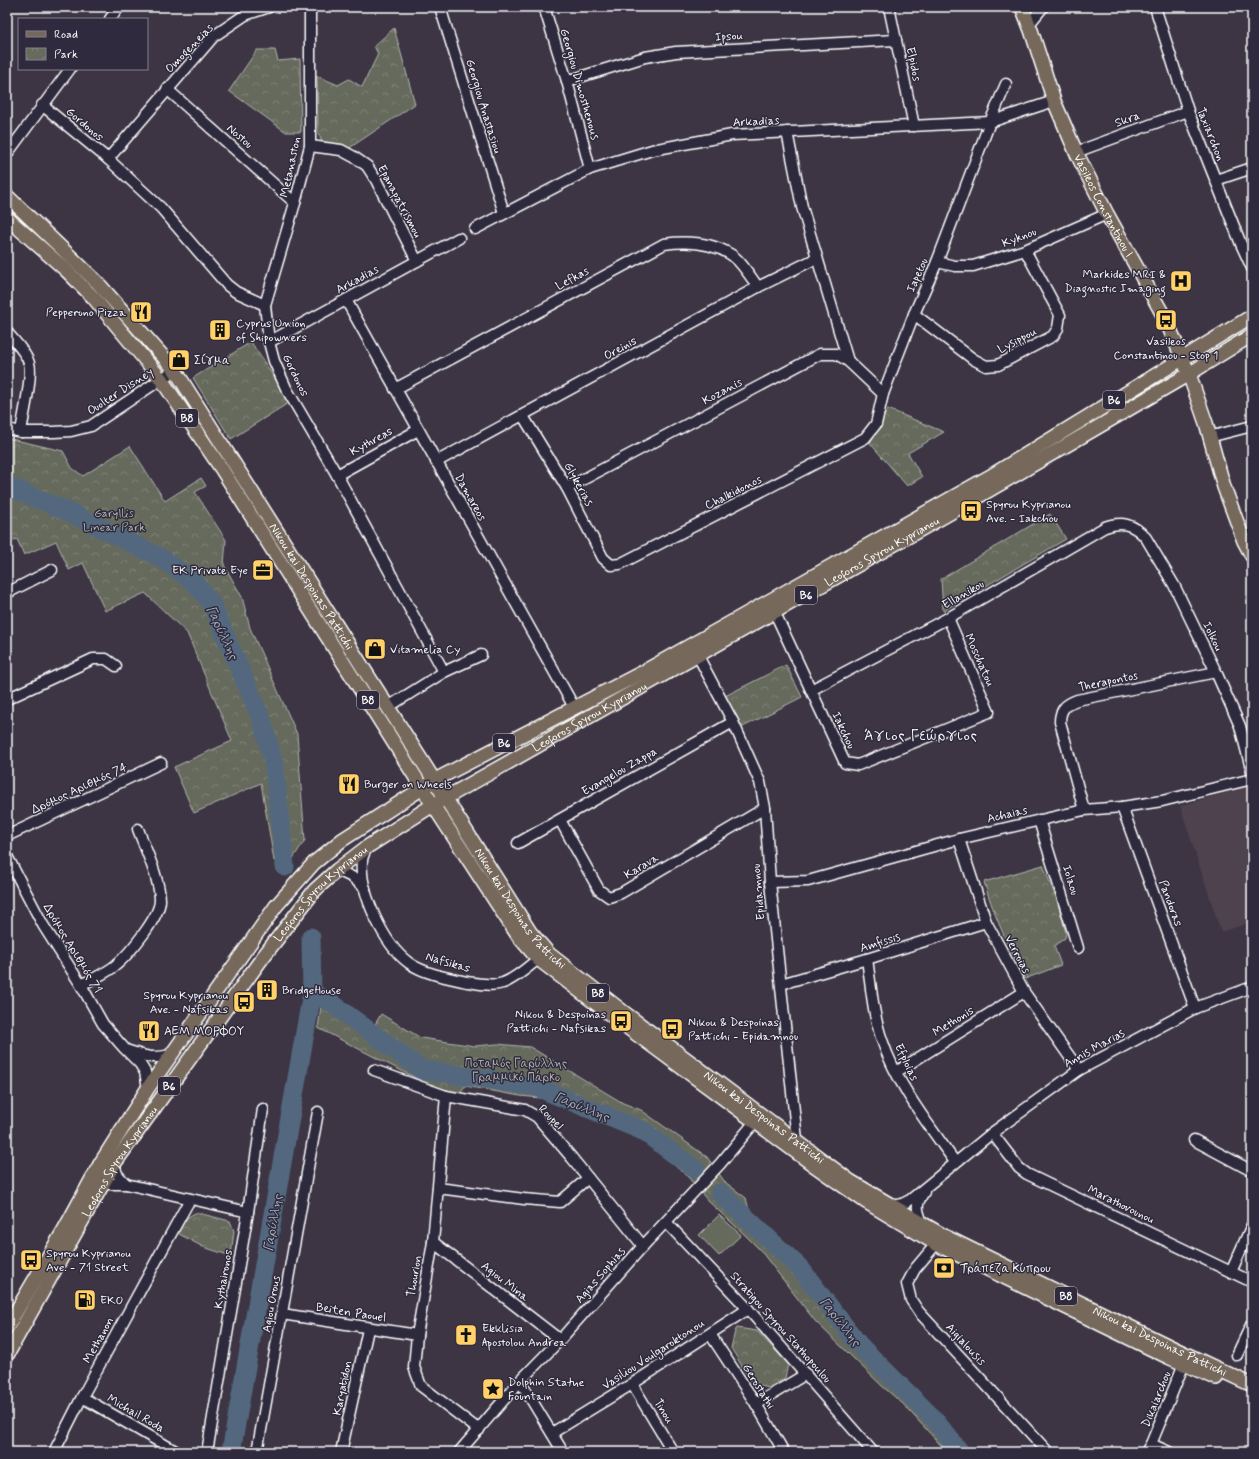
<svg xmlns="http://www.w3.org/2000/svg" width="1259" height="1459" font-family="Mynerve,sans-serif">
<defs>
<pattern id="park-crowns" width="20" height="18" patternUnits="userSpaceOnUse"><rect width="20" height="18" fill="#666b5d"/><path d="M2 6a3 3 0 1 1 6 0M12 15a3 3 0 1 1 6 0" fill="none" stroke="#7d8175"/></pattern>
</defs>
<rect width="100%" height="100%" fill="#3d3544"/>
<filter id="ink" filterUnits="userSpaceOnUse"><feTurbulence type="fractalNoise" baseFrequency=".025" numOctaves="2"/><feDisplacementMap in="SourceGraphic" scale="8" xChannelSelector="R" yChannelSelector="G"/><feConvolveMatrix kernelMatrix="1 2 1 2 8 2 1 2 1" color-interpolation-filters="sRGB"/></filter>
<g filter="url(#ink)">
<!-- built -->
<path fill="#4e424d" d="M1252,785v137l-31,10 -41,-126z"/>
<!-- grass -->
<path fill="#666b5d" stroke="#b2b5ae" d="M719,1215l22,20 -22,21 -20,-21z"/>
<!-- park -->
<g fill="url(#park-crowns)" stroke="#b2b5ae">
<path d="M394,28l21,76 -67,45 -26,-7 -4,-9 -1,-57 21,9 11,-6 13,8 16,-33 -4,-8z"/>
<path d="M257,50h18l3,11 22,-2 1,73h-15l-57,-41z"/>
<path d="M251,342l39,60 -59,37 -38,-61z"/>
<path d="M888,409l56,23 -36,21 14,24 -15,9 -37,-43z"/>
<path d="M7,438l56,13 9,17 11,8 47,-30 35,55 36,-23 5,8 -11,6 31,48 -2,25 18,32 8,31 47,106 8,106 -15,23 -16,-2 -13,-78 -67,30 -20,-46 58,-26 -45,-108 -42,-40 -40,18 -22,-48 -14,7 -13,-29 -32,14 -7,-16 -10,4z"/>
<path d="M1050,514l16,25 -123,72 -2,-32z"/>
<path d="M786,665l16,32 -61,31 -16,-32z"/>
<path d="M1043,865l14,35 9,33 -1,5 -11,8 7,19 -36,14c-17,-33 -30,-61 -41,-97z"/>
<path d="M323,992l51,34 7,-12 40,24 54,8 22,-2 33,3 93,56 18,7 66,47 18,25 21,16 3,12 87,91 35,45 54,57 41,49h-19l-44,-48 -21,-18 -67,-65 -55,-71 -16,-16 -36,-33 -20,-24 -48,-41 -90,-37 -30,-3 -55,-10 -6,9 -12,-2 -14,-6 -115,-59z"/>
<path d="M195,1213h3l32,8 4,10 -3,25 -28,-9 -24,-13c-1,-9 8,-17 16,-21z"/>
<path d="M737,1328l20,3 31,33 -3,14 -16,10 -16,-4 -22,-36 4,-17z"/>
</g>
<g fill="none" stroke-linecap="round" stroke-linejoin="round">
<!-- river -->
<g stroke="#53687f" stroke-width="19">
<path d="M7,486l60,25 96,48 33,25 15,19 51,117 12,44 11,103"/>
<path d="M311,937l1,56 18,9 92,68 112,16 109,45 53,39"/>
<path d="M720,1193l81,76 56,74 76,75 27,34"/>
<path d="M231,1452l81,-459"/>
</g>
<!-- minor casing -->
<g stroke="#fff" stroke-width="13">
<g id="minor">
<path d="M310,7v139l-15,57 -30,102 4,37 5,19 12,27 51,87 107,197"/>
<path d="M440,7l64,206"/>
<path d="M544,7l23,74 23,88"/>
<path d="M889,7l25,119"/>
<path d="M1155,7l33,104 53,133 11,24"/>
<path d="M110,19l9,-12"/>
<path d="M1029,24l14,-17"/>
<path d="M567,81l78,-24 31,-5 220,-12"/>
<path d="M167,89l128,114"/>
<path d="M42,105l66,54 53,49 66,77 9,7 29,13"/>
<path d="M787,132l15,75 46,154"/>
<path d="M310,146l31,4 13,7 13,9 9,14 41,81"/>
<path d="M1076,152l112,-41"/>
<path d="M7,154l63,-85"/>
<path d="M108,159l106,-123 31,-21 24,-8"/>
<path d="M1216,180l36,-12"/>
<path d="M475,229l115,-60 62,-19 80,-15 258,-13 64,-21"/>
<path d="M937,262l18,4h18l52,-16 82,-36"/>
<path d="M346,300l228,407"/>
<path d="M914,314l59,45 13,7 12,-1 55,-29 5,-8 2,-13 -35,-65"/>
<path d="M7,332c7,9 19,20 22,31 4,12 -6,54 -8,69"/>
<path d="M269,342l190,-104"/>
<path d="M395,389l269,-145c22,-3 46,-2 66,10 11,6 21,24 28,33"/>
<path d="M523,416l44,72 36,70 8,7 9,-1 245,-126 11,-14 7,-30 31,-80 23,-52 53,-140 16,-38"/>
<path d="M7,429l14,3h33l17,-1 20,-5 84,-56"/>
<path d="M1209,437l43,-11"/>
<path d="M436,462l322,-175 59,-29"/>
<path d="M337,475l81,-45"/>
<path d="M567,488l253,-134h16l12,7 35,33"/>
<path d="M7,593l45,-23"/>
<path d="M775,613l70,150 13,2 131,-53 -41,-94"/>
<path d="M698,656l35,66 27,60 5,26 5,74 27,258"/>
<path d="M811,690l137,-72 157,-91c17,-6 29,-3 41,11l28,47 42,87 24,54 12,46"/>
<path d="M7,699l86,-40h13l10,7"/>
<path d="M388,707l56,-35 37,-17"/>
<path d="M1122,807l73,201"/>
<path d="M1084,810l-24,-88c0,-13 6,-18 17,-22l139,-28"/>
<path d="M560,820l39,70 10,7 12,-4 144,-85"/>
<path d="M1039,820l39,128"/>
<path d="M7,836l154,-73"/>
<path d="M959,839l27,83 38,70 55,78"/>
<path d="M518,843l215,-121"/>
<path d="M367,847c-2,5 -5,9 -5,14 -3,31 22,84 47,102 16,11 39,15 58,19 10,1 25,5 36,1 12,-4 25,-16 35,-24"/>
<path d="M7,856l36,69 38,60 22,39 21,24 16,16 5,8 3,16"/>
<path d="M337,870l15,7 13,11"/>
<path d="M770,882l38,-1 151,-42 125,-29 38,-3 40,-6 90,-22"/>
<path d="M867,959c4,27 6,56 15,81 15,45 46,84 73,122"/>
<path d="M781,984l86,-25 119,-37"/>
<path d="M81,985c11,-6 26,-12 35,-20 13,-11 44,-48 44,-65 0,-20 -15,-52 -22,-71"/>
<path d="M129,1051c19,6 22,8 42,4"/>
<path d="M374,1070l72,26 79,14 12,7 35,41 71,88"/>
<path d="M896,1072l128,-80"/>
<path d="M446,1096l-13,146 -16,93 -3,32 7,19 58,44"/>
<path d="M992,1133l27,35 8,6 225,108"/>
<path d="M1194,1140l58,31"/>
<path d="M114,1164l3,10 9,10"/>
<path d="M103,1184h23l122,28"/>
<path d="M438,1188l86,11 36,3 28,-24"/>
<path d="M892,1206l10,-2 8,-4 82,-67 87,-63 116,-62 57,-21"/>
<path d="M666,1222l82,87 125,143"/>
<path d="M922,1223c-5,-14 -7,-18 2,-31"/>
<path d="M433,1242l127,98"/>
<path d="M936,1244l-21,25 -8,15 4,16 8,12 129,140"/>
<path d="M1231,1272l21,-47"/>
<path d="M282,1314l135,21"/>
<path d="M710,1334l46,70 28,48"/>
<path d="M1237,1355l15,-32"/>
<path d="M520,1381l43,71"/>
<path d="M632,1384l41,68"/>
<path d="M82,1397l95,55"/>
<path d="M756,1404l50,-30"/>
<path d="M552,1433l80,-49 116,-75"/>
<path d="M1151,1444l18,8"/>
<path d="M54,1452l28,-55 108,-198"/>
<path d="M207,1452l41,-240 15,-103"/>
<path d="M257,1452l61,-340"/>
<path d="M341,1452l27,-123"/>
<path d="M459,1452l61,-71 40,-41 83,-94 77,-82 39,-47"/>
<path d="M1146,1452l5,-8 35,-85"/>
</g>
</g>
<!-- major casing -->
<g stroke="#fff" stroke-width="16">
<g id="major">
<path id="s1" d="M1022,7l9,23 23,71 22,51 31,62 59,106 23,54 17,49 18,64 20,54 8,15"/>
<path id="s2" d="M7,196l90,86 78,88 355,562 19,22 77,60 224,167 94,55 229,112 79,37"/>
<path d="M7,218l59,52 27,27 68,82 60,89 212,337 72,111 14,21 19,22 82,63 195,144 51,36 70,42 232,113 48,21"/>
<path d="M7,1327l57,-97 36,-66 48,-76 128,-182 38,-43 28,-23 93,-60 210,-109 344,-194 263,-161"/>
<path id="s3" d="M7,1355l107,-191 149,-207 52,-67 22,-20 30,-23 66,-42 522,-295 234,-136 63,-39"/>
</g>
</g>
<!-- minor -->
<use href="#minor" stroke="#2f2a3d" stroke-width="10"/>
<!-- major -->
<use href="#major" stroke="#76695c" stroke-width="13"/>
</g>
</g>
<!-- icons -->
<defs>
<g id="hospital-square" transform="scale(1.15)"><rect x="-9" y="-9" width="18" height="18" rx="4" fill="#ffd166" stroke="#2f2a3d"/><path d="M-5-5h3v3.5h4V-5h3V5h-3V1.5h-4V5h-3Z" fill="#111"/></g>
<g id="restaurant-square" transform="scale(1.15)"><rect x="-9" y="-9" width="18" height="18" rx="4" fill="#ffd166" stroke="#2f2a3d"/><path d="M-5-6h1v4h1v-4h1v4h1v-4h1v5L-1.5 .5V6h-2V.5L-5-1ZM5-6V6H3V1.5H1.5Q1.5-4 5-6Z" fill="#111"/></g>
<g id="bus-square" transform="scale(1.15)"><rect x="-9" y="-9" width="18" height="18" rx="4" fill="#ffd166" stroke="#2f2a3d"/><path d="M-5-6H5V4H4V6H2V4H-2V6H-4V4H-5ZM-3.5-4V0h7V-4ZM-3.5 1.2v1.5H-2V1.2ZM2 1.2v1.5H3.5V1.2Z" fill="#111"/></g>
<g id="building-square" transform="scale(1.15)"><rect x="-9" y="-9" width="18" height="18" rx="4" fill="#ffd166" stroke="#2f2a3d"/><path d="M-4-6H4V6H1V3H-1V6H-4ZM-2.5-4.3h1.7v1.8h-1.7ZM.8-4.3h1.7v1.8H.8ZM-2.5-1h1.7V.8h-1.7ZM.8-1h1.7V.8H.8Z" fill="#111"/></g>
<g id="shop-square" transform="scale(1.15)"><rect x="-9" y="-9" width="18" height="18" rx="4" fill="#ffd166" stroke="#2f2a3d"/><path d="M-5-2.5h2.3a2.7 3.5 0 0 1 5.4 0H5L5.5 6h-11ZM-1.5-2.5h3a1.5 2.3 0 0 0-3 0Z" fill="#111"/></g>
<g id="office-square" transform="scale(1.15)"><rect x="-9" y="-9" width="18" height="18" rx="4" fill="#ffd166" stroke="#2f2a3d"/><path d="M-6-3h4V-5.5h4V-3h4V5H-6ZM-1-4.5V-3h2v-1.5ZM-6 0V1H6V0Z" fill="#111"/></g>
<g id="bank-square" transform="scale(1.15)"><rect x="-9" y="-9" width="18" height="18" rx="4" fill="#ffd166" stroke="#2f2a3d"/><path d="M-6-4H6V4H-6ZM0-2.3a2.3 2.3 0 1 0 0 4.6a2.3 2.3 0 1 0 0-4.6Z" fill="#111"/></g>
<g id="fuel-square" transform="scale(1.15)"><rect x="-9" y="-9" width="18" height="18" rx="4" fill="#ffd166" stroke="#2f2a3d"/><path d="M-5.5-6h7V0h2V4h1.3V-2.5L3-4.5l.8-.8L6-3V5H2.5V1h-1V6h-7ZM-4.2-4.7v3.2H.2V-4.7Z" fill="#111"/></g>
<g id="church-square" transform="scale(1.15)"><rect x="-9" y="-9" width="18" height="18" rx="4" fill="#ffd166" stroke="#2f2a3d"/><path d="M-1.2-6h2.4v3.5h3.3v2.4h-3.3V6h-2.4V-.1h-3.3v-2.4h3.3Z" fill="#111"/></g>
<g id="sight-square" transform="scale(1.15)"><rect x="-9" y="-9" width="18" height="18" rx="4" fill="#ffd166" stroke="#2f2a3d"/><path d="M0-6L1.8-2.2L6-1.7L2.9 1.2L3.7 5.4L0 3.3L-3.7 5.4L-2.9 1.2L-6-1.7L-1.8-2.2Z" fill="#111"/></g>
</defs>
<g fill-rule="evenodd">
<use href="#hospital-square" x="1181" y="281"/>
<use href="#restaurant-square" x="141" y="312"/>
<use href="#bus-square" x="1166" y="320"/>
<use href="#building-square" x="220" y="330"/>
<use href="#shop-square" x="179" y="360"/>
<use href="#bus-square" x="971" y="511"/>
<use href="#office-square" x="263" y="570"/>
<use href="#shop-square" x="375" y="649"/>
<use href="#restaurant-square" x="349" y="784"/>
<use href="#building-square" x="267" y="990"/>
<use href="#bus-square" x="244" y="1002"/>
<use href="#bus-square" x="621" y="1021"/>
<use href="#bus-square" x="672" y="1029"/>
<use href="#restaurant-square" x="149" y="1031"/>
<use href="#bus-square" x="31" y="1260"/>
<use href="#bank-square" x="944" y="1268"/>
<use href="#fuel-square" x="85" y="1300"/>
<use href="#church-square" x="466" y="1335"/>
<use href="#sight-square" x="493" y="1389"/>
</g>
<g text-anchor="middle" stroke-width="3" stroke-linejoin="round" paint-order="stroke">
<!-- shield labels -->
<g fill="#2f2a3d" stroke="#c1bfc5" stroke-width="1">
<rect x="1103" y="391" width="22" height="18" rx="3"/>
<rect x="176" y="409" width="22" height="18" rx="3"/>
<rect x="795" y="586" width="22" height="18" rx="3"/>
<rect x="357" y="691" width="22" height="18" rx="3"/>
<rect x="493" y="734" width="22" height="18" rx="3"/>
<rect x="587" y="984" width="22" height="18" rx="3"/>
<rect x="158" y="1077" width="22" height="18" rx="3"/>
<rect x="1055" y="1287" width="22" height="18" rx="3"/>
</g>
<g font-size="11" font-weight="bold" fill="#fff">
<text x="1114" y="404">B6</text>
<text x="187" y="422">B8</text>
<text x="806" y="599">B6</text>
<text x="368" y="704">B8</text>
<text x="504" y="747">B6</text>
<text x="598" y="997">B8</text>
<text x="169" y="1090">B6</text>
<text x="1066" y="1300">B8</text>
</g>
<!-- street labels -->
<g font-size="12" fill="#fff" stroke="#2f2a3d">
<text transform="translate(729 36) rotate(-3)" y="4">Ipsou</text>
<text transform="translate(189 48) rotate(-46)" y="4">Omogeneias</text>
<text transform="translate(914 64) rotate(78)" y="4">Elpidos</text>
<text transform="translate(580 84) rotate(74)" y="4">Georgiou Dimosthenous</text>
<text transform="translate(484 106) rotate(73)" y="4">Georgiou Anastasiou</text>
<text transform="translate(1127 119) rotate(-20)" y="4">Skra</text>
<text transform="translate(756 121) rotate(-3)" y="4">Arkadias</text>
<text transform="translate(85 124) rotate(40)" y="4">Gordonos</text>
<text transform="translate(1211 134) rotate(68)" y="4">Taxiarchon</text>
<text transform="translate(240 136) rotate(41)" y="4">Nostou</text>
<text transform="translate(290 167) rotate(-78)" y="4">Metanaston</text>
<text transform="translate(400 201) rotate(62)" y="4">Epanapatrismou</text>
<text dy="4" stroke="none"><textPath href="#s1" startOffset="215">Vasileos Constantinou I</textPath></text>
<text transform="translate(1019 237) rotate(-21)" y="4">Kyknou</text>
<text transform="translate(917 275) rotate(-66)" y="4">Iapetou</text>
<text transform="translate(572 278) rotate(-29)" y="4">Lefkas</text>
<text transform="translate(357 279) rotate(-29)" y="4">Arkadias</text>
<text transform="translate(1017 340) rotate(-28)" y="4">Lysippou</text>
<text transform="translate(620 348) rotate(-29)" y="4">Oreinis</text>
<text transform="translate(296 375) rotate(64)" y="4">Gordonos</text>
<text transform="translate(120 391) rotate(-33)" y="4">Ouolter Disney</text>
<text transform="translate(722 391) rotate(-28)" y="4">Kozanis</text>
<text transform="translate(371 441) rotate(-29)" y="4">Kythreas</text>
<text transform="translate(579 484) rotate(61)" y="4">Glykerias</text>
<text transform="translate(733 492) rotate(-27)" y="4">Chalkidonos</text>
<text transform="translate(471 497) rotate(61)" y="4">Damareos</text>
<text dy="4" stroke="none"><textPath href="#s3" startOffset="1220">Leoforos Spyrou Kyprianou</textPath></text>
<text dy="4" stroke="none"><textPath href="#s2" startOffset="498">Nikou kai Despoinas Pattichi</textPath></text>
<text transform="translate(963 594) rotate(-30)" y="4">Ellanikou</text>
<text transform="translate(1213 636) rotate(64)" y="4">Iolkou</text>
<text transform="translate(980 660) rotate(66)" y="4">Moschatou</text>
<text transform="translate(1108 681) rotate(-12)" y="4">Therapontos</text>
<text dy="4" stroke="none"><textPath href="#s3" startOffset="884">Leoforos Spyrou Kyprianou</textPath></text>
<text transform="translate(844 730) rotate(65)" y="4">Iakchou</text>
<text transform="translate(619 771) rotate(-30)" y="4">Evangelou Zappa</text>
<text transform="translate(79 788) rotate(-25)" y="4">Δρόμος Αριθμός 74</text>
<text transform="translate(1007 814) rotate(-13)" y="4">Achaias</text>
<text transform="translate(641 866) rotate(-31)" y="4">Karava</text>
<text transform="translate(1071 880) rotate(73)" y="4">Iolaou</text>
<text transform="translate(758 892) rotate(-95)" y="4">Epidamnou</text>
<text dy="4" stroke="none"><textPath href="#s3" startOffset="560">Leoforos Spyrou Kyprianou</textPath></text>
<text transform="translate(1171 903) rotate(70)" y="4">Pandoras</text>
<text dy="4" stroke="none"><textPath href="#s2" startOffset="882">Nikou kai Despoinas Pattichi</textPath></text>
<text transform="translate(880 942) rotate(-17)" y="4">Amfissis</text>
<text transform="translate(73 948) rotate(59)" y="4">Δρόμος Αριθμός 71</text>
<text transform="translate(1018 954) rotate(62)" y="4">Verroias</text>
<text transform="translate(448 962) rotate(16)" y="4">Nafsikas</text>
<text transform="translate(953 1021) rotate(-32)" y="4">Methonis</text>
<text transform="translate(1094 1048) rotate(-29)" y="4">Annis Marias</text>
<text transform="translate(907 1062) rotate(64)" y="4">Efploias</text>
<text transform="translate(551 1117) rotate(45)" y="4">Roupel</text>
<text dy="4" stroke="none"><textPath href="#s2" startOffset="1206">Nikou kai Despoinas Pattichi</textPath></text>
<text dy="4" stroke="none"><textPath href="#s3" startOffset="224">Leoforos Spyrou Kyprianou</textPath></text>
<text transform="translate(1121 1204) rotate(26)" y="4">Marathovounou</text>
<text transform="translate(600 1275) rotate(-49)" y="4">Agias Sophias</text>
<text transform="translate(414 1276) rotate(-80)" y="4">Thourion</text>
<text transform="translate(223 1279) rotate(-80)" y="4">Kythaironos</text>
<text transform="translate(505 1281) rotate(38)" y="4">Agiou Mina</text>
<text transform="translate(271 1304) rotate(-80)" y="4">Agiou Orous</text>
<text transform="translate(351 1312) rotate(9)" y="4">Beiten Paouel</text>
<text transform="translate(781 1327) rotate(48)" y="4">Stratigou Spyrou Stathopoulou</text>
<text transform="translate(98 1340) rotate(-61)" y="4">Methanon</text>
<text dy="4" stroke="none"><textPath href="#s2" startOffset="1662">Nikou kai Despoinas Pattichi</textPath></text>
<text transform="translate(966 1344) rotate(47)" y="4">Aigialousis</text>
<text transform="translate(653 1354) rotate(-33)" y="4">Vasiliou Voulgaroktonou</text>
<text transform="translate(759 1386) rotate(58)" y="4">Gerostathi</text>
<text transform="translate(342 1388) rotate(-78)" y="4">Karyatidon</text>
<text transform="translate(1156 1399) rotate(-68)" y="4">Dikaiarchou</text>
<text transform="translate(664 1411) rotate(59)" y="4">Tinou</text>
<text transform="translate(136 1413) rotate(30)" y="4">Michail Roda</text>
</g>
<!-- poi labels -->
<g font-size="12" fill="#fff" stroke="#2f2a3d" text-anchor="start">
<text x="1166" y="278" text-anchor="end">Markides MRI &amp;<tspan x="1166" dy="14">Diagnostic Imaging</tspan></text>
<text x="126" y="316" text-anchor="end">Pepperono Pizza</text>
<text x="236" y="327">Cyprus Union<tspan x="236" dy="14">of Shipowners</tspan></text>
<text x="1166" y="345" text-anchor="middle">Vasileos<tspan x="1166" dy="14">Constantinou - Stop 1</tspan></text>
<text x="194" y="364">Σίγμα</text>
<text x="986" y="508">Spyrou Kyprianou<tspan x="986" dy="14">Ave. - Iakchou</tspan></text>
<text x="248" y="574" text-anchor="end">EK Private Eye</text>
<text x="390" y="653">Vitamelia Cy</text>
<text x="364" y="788">Burger on Wheels</text>
<text x="282" y="994">BridgeHouse</text>
<text x="228" y="999" text-anchor="end">Spyrou Kyprianou<tspan x="228" dy="14">Ave. - Nafsikas</tspan></text>
<text x="606" y="1018" text-anchor="end">Nikou &amp; Despoinas<tspan x="606" dy="14">Pattichi - Nafsikas</tspan></text>
<text x="688" y="1026">Nikou &amp; Despoinas<tspan x="688" dy="14">Pattichi - Epidamnou</tspan></text>
<text x="164" y="1035">ΑΕΜ ΜΟΡΦΟΥ</text>
<text x="46" y="1257">Spyrou Kyprianou<tspan x="46" dy="14">Ave. - 71 Street</tspan></text>
<text x="960" y="1272">Τράπεζα Κύπρου</text>
<text x="100" y="1304">EKO</text>
<text x="482" y="1332">Ekklisia<tspan x="482" dy="14">Apostolou Andrea</tspan></text>
<text x="508" y="1386">Dolphin Statue<tspan x="508" dy="14">Fountain</tspan></text>
</g>
<!-- park labels -->
<g font-size="12" fill="#b2b5ae" stroke="#2f2a3d">
<text x="114" y="517">Garyllis<tspan x="114" dy="14">Linear Park</tspan></text>
<text x="516" y="1067">Ποταμός Γαρύλλης<tspan x="516" dy="14">Γραμμικό Πάρκο</tspan></text>
</g>
<!-- water labels -->
<g font-size="13" font-style="italic" fill="#a9b4bf" stroke="#2f2a3d">
<text transform="translate(223 632) rotate(65)" y="5">Γαρύλλης</text>
<text transform="translate(582 1106) rotate(22)" y="5">Γαρύλλης</text>
<text transform="translate(272 1223) rotate(-80)" y="5">Γαρύλλης</text>
<text transform="translate(841 1321) rotate(52)" y="5">Γαρύλλης</text>
</g>
<!-- quarter labels -->
<g font-size="14" letter-spacing="1" fill="#fff" stroke="#2f2a3d">
<text x="921" y="740">Άγιος Γεώργιος</text>
</g>
</g>
<!-- margin -->
<rect width="1259" height="1459" fill="none" stroke="#2f2a3d" stroke-width="24"/>
<rect x="12" y="12" width="1235" height="1435" fill="none" stroke="#fff" stroke-width="1.5" filter="url(#ink)"/>
<!-- legend -->
<rect x="18" y="18" width="130" height="52" fill="#2f2a3d" stroke="#827f8b"/>
<rect x="26" y="31" width="20" height="6" fill="#76695c" stroke="#827f8b"/>
<text x="54" y="38" font-size="12" fill="#ffffff">Road</text>
<rect x="26" y="48" width="20" height="12" fill="url(#park-crowns)" stroke="#827f8b"/>
<text x="54" y="58" font-size="12" fill="#ffffff">Park</text>
</svg>
